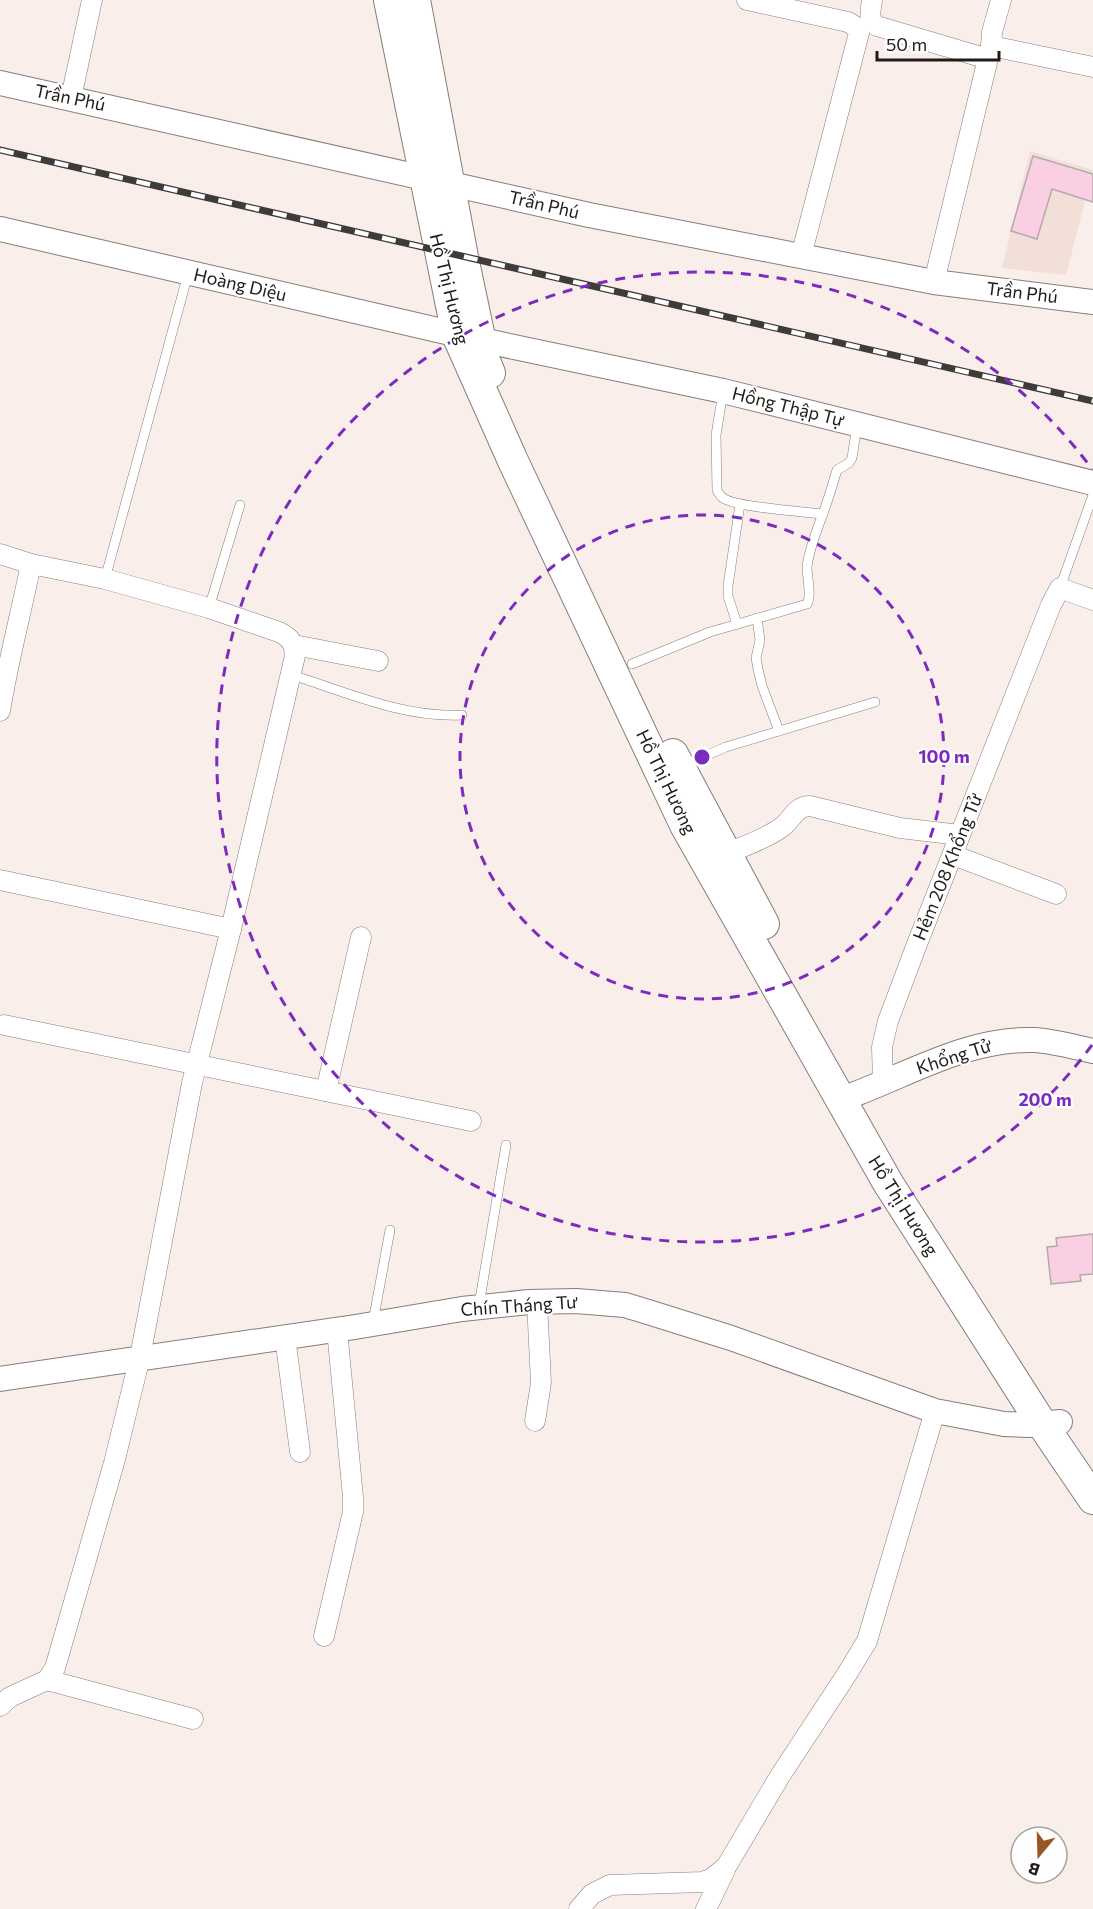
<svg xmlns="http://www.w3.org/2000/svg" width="1093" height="1909" font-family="Commissioner,sans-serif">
<rect width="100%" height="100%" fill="#f9eee9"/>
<!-- built -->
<path fill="#f2dfd7" d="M1030,151l63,19 -27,105 -64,-7z"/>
<!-- building -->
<g fill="#facee3" stroke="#b4aaae" stroke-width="1.5">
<path d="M1033,156l60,18v28l-41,-13 -15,50 -26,-8z"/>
<path d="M1093,1234v40l-13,1 1,6 -30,3 -4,-37 10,-1 -1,-8z"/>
</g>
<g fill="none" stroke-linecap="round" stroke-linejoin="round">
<!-- service casing -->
<g stroke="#877e79" stroke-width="10">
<g id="service">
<path d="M723,392l-7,43 1,55c2,4 2,5 6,8 12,9 82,14 100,16"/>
<path d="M105,579l83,-305"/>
<path d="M1060,588l33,-93"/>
<path d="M209,608l31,-103"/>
<path d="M757,618l3,22 -4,18 2,11 4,17 17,45"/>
<path d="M737,624l-9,-28v-10l12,-82"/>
<path d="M632,664l78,-32 97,-28c5,-8 0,-27 0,-37 2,-18 9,-34 15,-51 6,-15 10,-30 15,-46l12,-7 3,-5 5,-33"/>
<path d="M292,675c54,17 112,43 170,40"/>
<path d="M684,765l42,-18 149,-45"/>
<path d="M479,1305l27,-160"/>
<path d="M373,1322l17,-92"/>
</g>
</g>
<!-- minor casing -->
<g stroke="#877e79" stroke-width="21">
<g id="minor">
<path d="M747,0l101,22 8,5 3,6 -58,223"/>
<path d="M872,0c-1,11 -5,19 5,26l111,33"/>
<path d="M991,46l1,-14 9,-32"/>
<path d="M71,98l21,-98"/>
<path d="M934,282l57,-236 102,21"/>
<path d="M0,554l31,10 74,15 104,29 70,24c12,6 15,11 16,24l-64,273 -39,154 -52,274 -26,106 -59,205 -8,12 -37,17 -10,9"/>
<path d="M294,645l84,16"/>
<path d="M0,711c8,-49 21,-98 31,-147"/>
<path d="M726,854c18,-8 40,-15 56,-27 11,-8 13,-21 28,-21l90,22 60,7"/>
<path d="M953,855l103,39"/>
<path d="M0,880l231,49"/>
<path d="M4,1025l467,96"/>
<path d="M883,1084l-1,-37 6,-26 29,-77 134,-339 9,-17 33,12"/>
<path d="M326,1091l35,-154"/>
<path d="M285,1337l15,115"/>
<path d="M535,1421l6,-38 -4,-81"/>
<path d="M324,1636l29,-124v-15l-16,-167"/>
<path d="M47,1680l146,39"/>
<path d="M579,1909l13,-15 18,-9 92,-3 9,-3 15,-12 54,-91 67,-102 20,-33 68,-230"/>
<path d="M706,1909l19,-39"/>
</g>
</g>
<!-- tertiary casing -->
<g stroke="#877e79" stroke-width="26">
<g id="tertiary">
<path d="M0,83l589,132 345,67 159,20"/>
<path d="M0,229l481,111 242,51 370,92"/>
<path d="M855,1094c58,-22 115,-56 179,-54 20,1 40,7 59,11"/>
<path d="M0,1379l355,-52 107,-18 67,-7 47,-1 49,4 23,7 83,26 204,73 69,13 24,1 32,-3"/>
</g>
</g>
<!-- primary casing -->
<g stroke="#877e79" stroke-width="32">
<g id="primary">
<path d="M389,0l68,335 56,126 172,364 203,358 154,241 51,75"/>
<path d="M415,0l48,257 22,104 5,12"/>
<path d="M673,754l91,170"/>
</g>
</g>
<!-- service -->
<use href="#service" stroke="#fff" stroke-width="9"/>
<!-- minor -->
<use href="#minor" stroke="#fff" stroke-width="20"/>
<!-- tertiary -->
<use href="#tertiary" stroke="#fff" stroke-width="24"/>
<!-- primary -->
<use href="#primary" stroke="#fff" stroke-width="30"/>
<!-- rail casing -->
<g stroke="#3f3b39" stroke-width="7">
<path id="rail" d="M0,150l1093,251"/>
</g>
<!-- rail -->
<use href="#rail" stroke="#fefefe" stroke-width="4.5" stroke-dasharray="14" stroke-linecap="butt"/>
</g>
<!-- distance rings -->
<g fill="none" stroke="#7b2cbf" stroke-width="3" stroke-dasharray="10 8">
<circle cx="702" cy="757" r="242"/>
<path d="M1092 1045A485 485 0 1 1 1092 469"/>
</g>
<g text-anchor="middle" stroke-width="4.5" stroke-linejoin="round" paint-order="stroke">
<!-- street labels -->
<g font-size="18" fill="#1e1b19" stroke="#fefefe">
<text transform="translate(70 98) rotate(12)" y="6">Trần Phú</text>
<text transform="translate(544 205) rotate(13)" y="6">Trần Phú</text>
<text transform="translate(240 285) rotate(13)" y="6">Hoàng Diệu</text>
<text transform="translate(449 289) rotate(76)" y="6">Hồ Thị Hương</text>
<text transform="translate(1022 293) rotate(7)" y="6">Trần Phú</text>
<text transform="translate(788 407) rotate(14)" y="6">Hồng Thập Tự</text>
<text transform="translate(666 782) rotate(64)" y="6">Hồ Thị Hương</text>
<text transform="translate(948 867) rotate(-68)" y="6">Hẻm 208 Khổng Tử</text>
<text transform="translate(954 1057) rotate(-18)" y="6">Khổng Tử</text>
<text transform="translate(903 1206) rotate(58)" y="6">Hồ Thị Hương</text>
<text transform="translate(519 1306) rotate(-4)" y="6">Chín Tháng Tư</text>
</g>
</g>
<circle cx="702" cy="757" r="9" fill="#7b2cbf" stroke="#fefefe" stroke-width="3"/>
<g font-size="18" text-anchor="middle" font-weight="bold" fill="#7b2cbf" stroke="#fefefe" stroke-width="4.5" stroke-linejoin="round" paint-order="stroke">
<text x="944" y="763">100 m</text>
<text x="1045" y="1106">200 m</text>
</g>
<!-- north arrow -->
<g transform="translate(1039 1855) rotate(199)"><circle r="28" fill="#fefefe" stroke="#a4a3a2" stroke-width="1.5"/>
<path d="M0-4.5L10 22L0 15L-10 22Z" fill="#985525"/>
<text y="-9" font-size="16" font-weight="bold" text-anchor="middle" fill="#1e1b19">B</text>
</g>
<!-- scale -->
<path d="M877 51v9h122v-9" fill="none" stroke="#1e1b19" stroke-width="3"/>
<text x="886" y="51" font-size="18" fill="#1e1b19" stroke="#fefefe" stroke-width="4.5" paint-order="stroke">50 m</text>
</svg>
